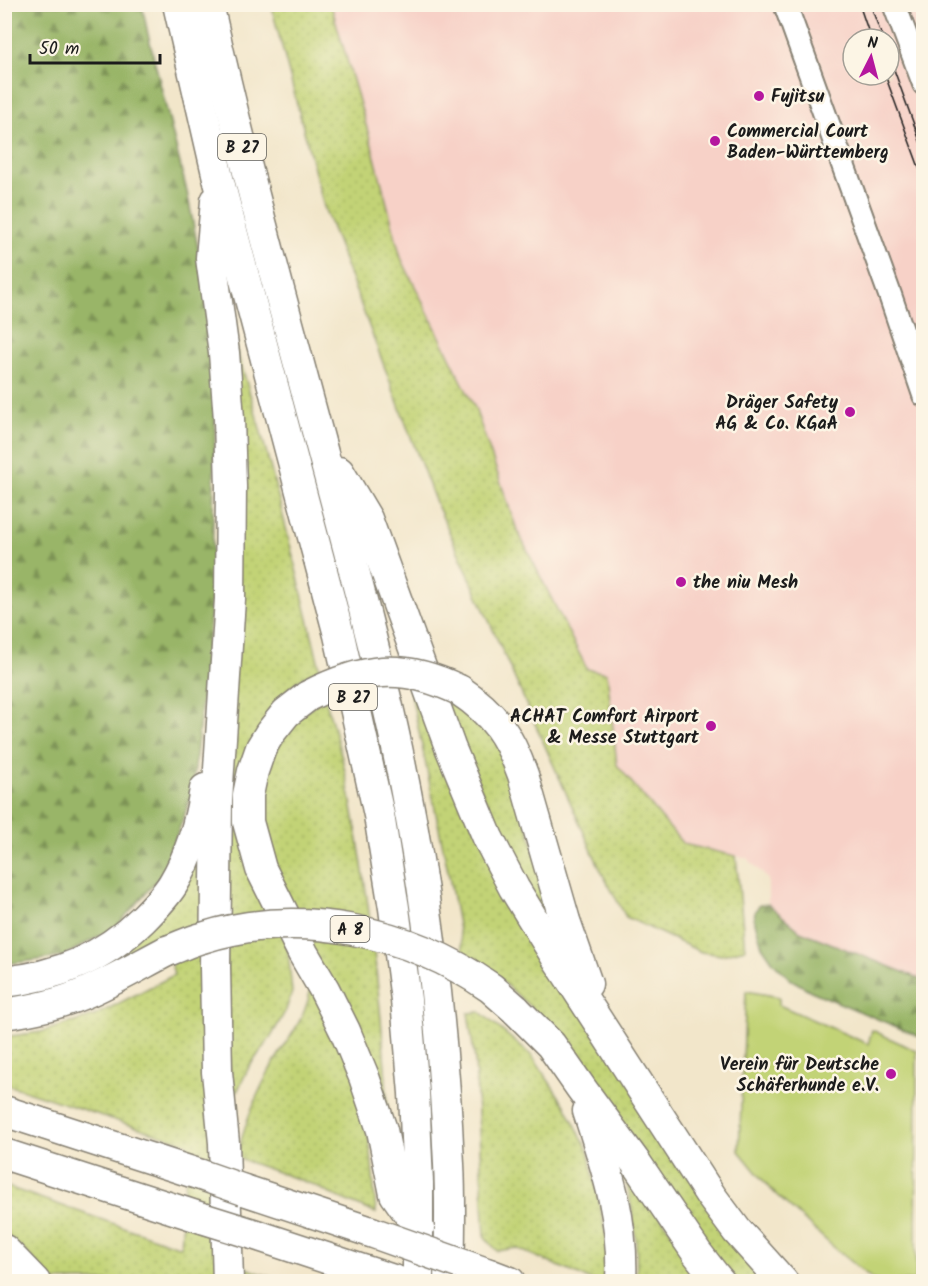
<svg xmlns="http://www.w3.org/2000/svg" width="928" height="1286" font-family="Kalam,sans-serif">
<defs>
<pattern id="grass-dots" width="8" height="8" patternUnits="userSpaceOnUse" patternTransform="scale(1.5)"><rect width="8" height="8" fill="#c2d376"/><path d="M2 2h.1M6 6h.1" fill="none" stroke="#a6b566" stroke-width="1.8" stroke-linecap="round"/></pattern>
<pattern id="forest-firs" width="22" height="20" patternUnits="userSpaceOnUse" patternTransform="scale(1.5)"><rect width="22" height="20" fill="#99b567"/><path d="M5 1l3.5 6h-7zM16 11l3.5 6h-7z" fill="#7c9254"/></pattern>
</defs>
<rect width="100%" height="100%" fill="#fcf5e5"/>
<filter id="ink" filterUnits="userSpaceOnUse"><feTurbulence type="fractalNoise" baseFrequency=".0167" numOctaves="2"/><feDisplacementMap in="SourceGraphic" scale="12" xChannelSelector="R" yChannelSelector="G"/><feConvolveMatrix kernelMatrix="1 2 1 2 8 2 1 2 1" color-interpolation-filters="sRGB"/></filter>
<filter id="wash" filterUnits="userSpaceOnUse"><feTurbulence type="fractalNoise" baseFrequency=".008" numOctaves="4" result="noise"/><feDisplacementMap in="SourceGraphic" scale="24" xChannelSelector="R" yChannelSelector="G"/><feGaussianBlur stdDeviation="1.35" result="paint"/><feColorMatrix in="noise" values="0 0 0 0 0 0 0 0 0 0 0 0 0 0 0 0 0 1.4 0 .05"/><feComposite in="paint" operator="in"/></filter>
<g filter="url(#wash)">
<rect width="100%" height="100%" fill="#f2e6ca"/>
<!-- built -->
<path fill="#f7d1c7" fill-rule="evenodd" d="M331,5h592v975l-123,-49 -32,-27v-25l-21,-21 -64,-13 -66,-80 -10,-92 -20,-4 -70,-139 -42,-122 -74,-150 -30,-116zM853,39h36v36h-36z"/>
<!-- grass -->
<g fill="url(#grass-dots)" stroke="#6f7849" stroke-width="1.5">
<path d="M271,5h60l40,137 30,116 74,150 42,122 70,139 20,4 10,92 66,79 53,12 9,93 -23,6 -21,-3 -75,-35 -25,-46 -167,-373 -110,-291z"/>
<path d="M235,345c34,106 59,216 85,324l-13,6 -21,15 -1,7 -36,55 39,199 4,41 -6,18 -14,25 -23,32 -15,31 -9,-67z"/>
<path d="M401,646l65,168 300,467h-34l-69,-97 -96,-143 -83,-77 -21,-12 -14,-76z"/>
<path d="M325,697c6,23 14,47 19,70 24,113 37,229 44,344l-95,-200 -33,-86 5,-58 29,-46z"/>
<path d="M455,700l50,50 57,194 -41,-62 -77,-178z"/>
<path d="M202,847l16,434h-168l-20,-25 -25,-23v-47l176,61 7,-103 -183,-60 -1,-47 37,-5 53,-16 80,-41 -8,-36 -98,48 -63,17v-13l66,-15z"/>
<path d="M311,985l46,93 14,74 5,61 -48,-20 -14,-8 -77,-27c6,-30 16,-56 30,-83 16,-31 40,-54 44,-90z"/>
<path d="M480,1012l52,44 34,51 22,43 20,94v37h-15l-77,-33 -19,3 -12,-14 -10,-177 -7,-47z"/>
<path d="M623,1168l86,113h-73c3,-39 -4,-75 -13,-113z"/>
<path d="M235,1263l24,10 25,8h-49z"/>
</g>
<!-- forest -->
<g fill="url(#forest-firs)" stroke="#5a6842" stroke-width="1.5">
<path d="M4,5h138l6,29 39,158 18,92 11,103 -5,224 -19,184 -30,79 -45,52 -55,31 -57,7z"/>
<path d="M768,904l32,27 123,49v58l-112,-47 -21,-12 -17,-17 -11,-16 -8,-27 1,-8 5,-6z"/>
</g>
<!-- green -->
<path fill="#c2d376" stroke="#6f7849" stroke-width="1.5" d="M746,991l33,6v8l89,39 4,-14 45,21 -1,230h-41l-45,-37 -60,-55 -31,-38z"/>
</g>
<g filter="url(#ink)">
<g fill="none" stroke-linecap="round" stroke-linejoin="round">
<!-- secondary casing -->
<g stroke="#878173" stroke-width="26">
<g id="secondary">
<path d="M785,4l105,291 34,100"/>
<path d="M894,4l30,80"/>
</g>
</g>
<!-- highway casing -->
<g stroke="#878173" stroke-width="33">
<g id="highway">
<path d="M178,4l40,174 121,457 40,180 15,93 12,92 8,93 4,90v99"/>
<path d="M208,4c37,169 85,335 129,502 21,80 43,160 60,242 29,136 46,276 52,416 2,39 1,78 0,118"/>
<path d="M216,201l-5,57 13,95 5,66 2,68 -1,112 -13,201 -2,167 2,105 7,71 4,139"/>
<path d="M339,472l28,47 83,228 38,91 26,50 41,67 156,241 26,35 46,51"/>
<path d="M459,690c36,24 50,46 64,85l42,146 22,63"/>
<path d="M308,696l-22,17 -16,20 -9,15 -8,23 -5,24v27l13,47 42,84 21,36 21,42 19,46 18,53 13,64 24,34"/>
<path d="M4,982c55,-6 99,-24 139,-63 11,-11 22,-22 30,-35 17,-28 27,-62 32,-95"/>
<path d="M515,1009l36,36 30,43 55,75 61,90 17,22 6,7"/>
<path d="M4,1014c28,-4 56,-10 81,-21 28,-12 55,-28 82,-42"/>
<path d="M4,1111l197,64"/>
<path d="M588,1111c19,59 36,107 33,171"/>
<path d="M4,1154l201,65"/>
<path d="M244,1190l127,42"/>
<path d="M253,1234l146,48"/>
<path d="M4,1250l31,32"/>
<path d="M489,1274l21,8"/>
</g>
</g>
<!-- secondary -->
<use href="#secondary" stroke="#fff" stroke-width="22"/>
<!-- highway -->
<use href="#highway" stroke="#fff" stroke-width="30"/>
<!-- tram -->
<g stroke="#1c1c1c" stroke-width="1.5">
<path d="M859,4l12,35"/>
<path d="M870,4l13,35"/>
<path d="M889,56l35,96"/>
<path d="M885,75l39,106"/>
</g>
<!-- highway-bridge casing -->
<g stroke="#878173" stroke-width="33" stroke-linecap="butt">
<g id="highway-bridge">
<path d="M308,696c55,-28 93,-34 151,-6"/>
<path d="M167,951c12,-4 23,-10 35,-13 97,-31 206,-8 289,50 8,7 16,14 24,21"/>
<path d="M201,1175l43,15"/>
<path d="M205,1219l48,15"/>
<path d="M371,1232l118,42"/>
</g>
</g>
<!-- highway-bridge -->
<use href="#highway-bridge" stroke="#fff" stroke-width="30"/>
</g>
</g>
<!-- markers -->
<g fill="#b5179e" stroke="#fcf5e5" stroke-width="2">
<circle cx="759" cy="96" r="6"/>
<circle cx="715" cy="141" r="6"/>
<circle cx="850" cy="412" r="6"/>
<circle cx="681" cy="582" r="6"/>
<circle cx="711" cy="726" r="6"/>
<circle cx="891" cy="1074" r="6"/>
</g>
<g text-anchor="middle" stroke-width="5" stroke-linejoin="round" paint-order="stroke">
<!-- shield labels -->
<g fill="#fcf5e5" stroke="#5f5d58" stroke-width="1.5">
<rect x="218" y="134" width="48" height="26" rx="4.5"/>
<rect x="329" y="684" width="48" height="26" rx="4.5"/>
<rect x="330.5" y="916" width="39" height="26" rx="4.5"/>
</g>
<g font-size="16" font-weight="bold" fill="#1c1c1c">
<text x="242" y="153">B 27</text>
<text x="353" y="703">B 27</text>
<text x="350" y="935">A 8</text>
</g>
<!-- poi labels -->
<g font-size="18" font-weight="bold" fill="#1c1c1c" stroke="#fcf5e5" text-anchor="start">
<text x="771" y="102">Fujitsu</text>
<text x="727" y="137">Commercial Court<tspan x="727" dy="21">Baden-Württemberg</tspan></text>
<text x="838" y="408" text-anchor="end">Dräger Safety<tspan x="838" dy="21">AG &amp; Co. KGaA</tspan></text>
<text x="693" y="588">the niu Mesh</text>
<text x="699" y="722" text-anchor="end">ACHAT Comfort Airport<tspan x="699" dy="21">&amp; Messe Stuttgart</tspan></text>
<text x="879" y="1070" text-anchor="end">Verein für Deutsche<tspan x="879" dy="21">Schäferhunde e.V.</tspan></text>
</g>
</g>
<!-- margin -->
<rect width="928" height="1286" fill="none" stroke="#fcf5e5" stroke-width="24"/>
<!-- north arrow -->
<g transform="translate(871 57) rotate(6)"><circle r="28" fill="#fcf5e5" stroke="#a29e95" stroke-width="1.5"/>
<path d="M0-4.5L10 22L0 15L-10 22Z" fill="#b5179e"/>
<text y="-9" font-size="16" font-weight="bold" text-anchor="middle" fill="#1c1c1c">N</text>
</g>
<!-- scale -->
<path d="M30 54v9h130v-9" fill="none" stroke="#1c1c1c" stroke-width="3"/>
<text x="39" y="54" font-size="18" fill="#1c1c1c" stroke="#fcf5e5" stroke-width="4.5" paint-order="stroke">50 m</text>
</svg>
